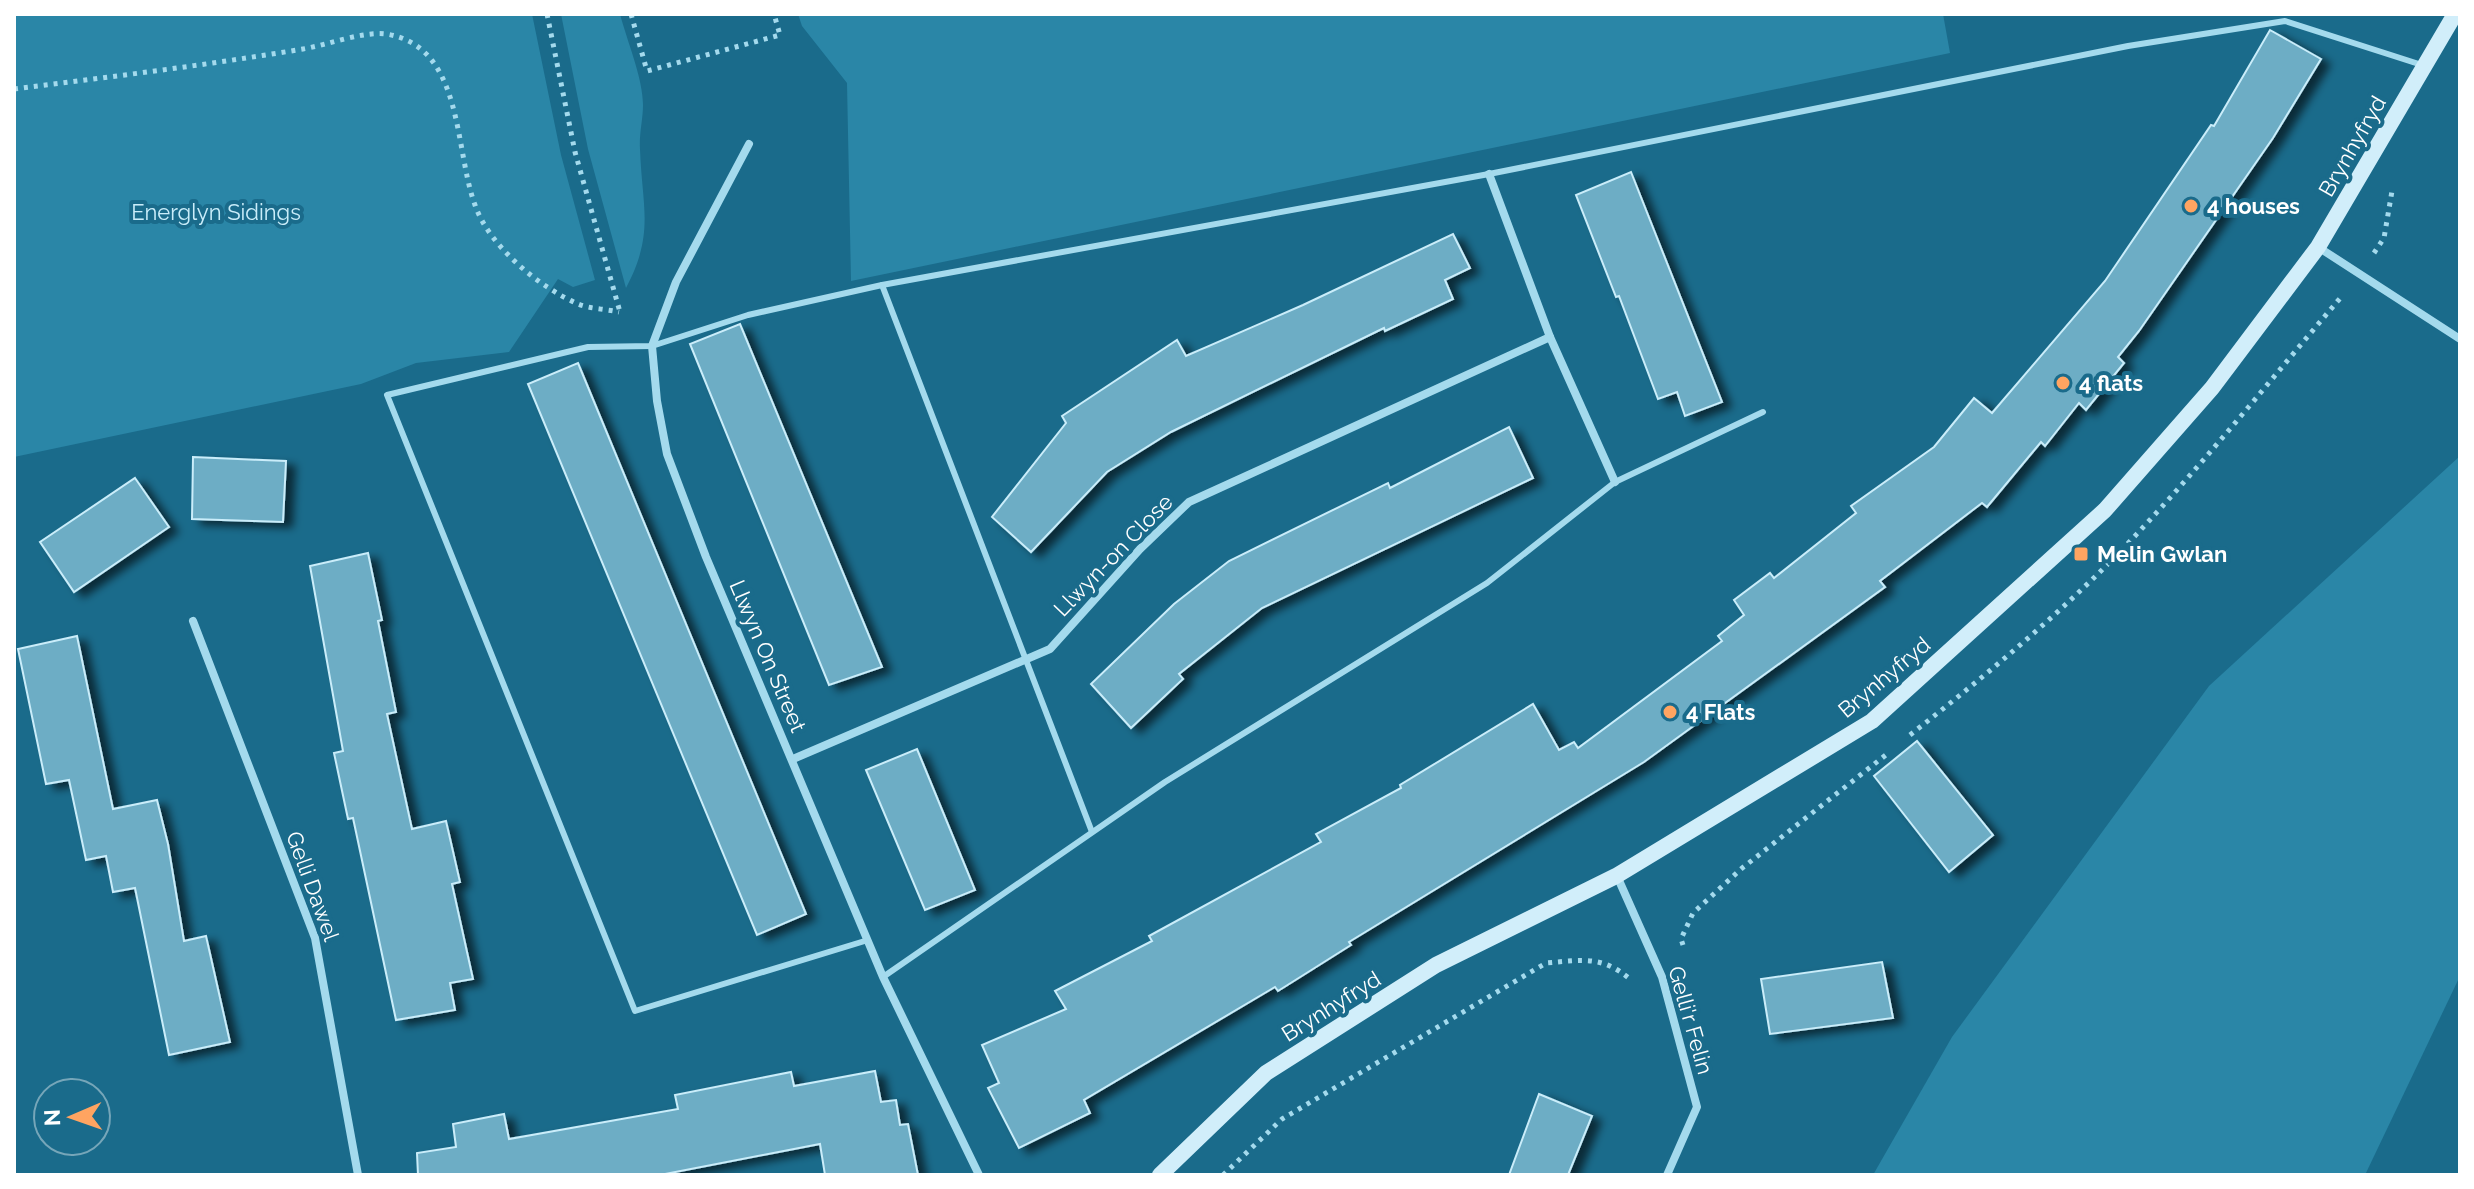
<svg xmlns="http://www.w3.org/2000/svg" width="2474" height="1189" font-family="Raleway,sans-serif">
<defs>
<filter id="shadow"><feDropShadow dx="9" dy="5" stdDeviation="4" flood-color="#0009"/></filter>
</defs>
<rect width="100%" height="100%" fill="#1a6b8b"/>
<!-- green -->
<g fill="#2a86a7">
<path d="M14,14h518l29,141 34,125 -22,7 -15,-8 -49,73 -93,11 -55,21 -347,73z"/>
<path d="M561,14h59c7,27 23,64 23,91 0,14 -4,29 -3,44 2,58 15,84 -14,139l-38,-139z"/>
<path d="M798,14h1145l7,39 -1099,228 -4,-198 -45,-57z"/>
<path d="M2460,456v520l-95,199h-492l79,-138 257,-351z"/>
</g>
<!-- building -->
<g fill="#6dadc5" stroke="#caedfa" stroke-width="2" filter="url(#shadow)">
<path d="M2270,30l51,29 -48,79 -134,193 -21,26 6,6 -38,47 -7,-7 -34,43 -4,-4 -54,65 -5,-4 -102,78 5,6 -241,175 -295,180 2,3 -38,24 -35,22 -3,-4 -191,113 6,13 -71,35 -31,-60 11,-5 -17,-38 84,-36 -11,-18 97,-50 -3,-5 172,-94 -5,-8 85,-46 -1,-3 133,-81 26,46 15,-8 4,6 144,-107 -4,-5 26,-21 -10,-15 36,-27 4,5 82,-65 -5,-7 83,-59 40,-49 18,15 113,-132 106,-156 3,1z"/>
<path d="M1631,172l91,230 -37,14 -8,-24 -19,7 -39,-103 -3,1 -40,-102z"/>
<path d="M1453,234l17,34 -25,12 8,19 -68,32 -1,-3 -213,104 -64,40 -76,80 -39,-35 74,-94 -4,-7 115,-76 9,16 117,-51z"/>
<path d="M740,324l142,343 -53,18 -139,-341z"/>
<path d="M578,363l228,551 -49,21 -229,-551z"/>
<path d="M1509,427l24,51 -271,130 -83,66 4,5 -52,49 -40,-44 83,-80 55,-43 159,-78 2,5z"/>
<path d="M193,457l93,4 -3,61 -91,-3z"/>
<path d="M135,478l34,49 -95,65 -34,-50z"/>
<path d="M368,553l14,67 -4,1 18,91 -9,2 25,115 34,-8 14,61 -8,2 21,95 -23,4 5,27 -59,10 -43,-202 -5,1 -14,-66 9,-2 -33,-185z"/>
<path d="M77,636l36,173 44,-9 11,44 16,97 22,-5 24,106 -61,13 -34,-167 -22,4 -7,-36 -20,4 -17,-80 -23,4 -28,-135z"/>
<path d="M1917,741l76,94 -44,37 -75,-96z"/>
<path d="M917,749l58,141 -50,20 -59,-140z"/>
<path d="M1882,962l11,56 -123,16 -9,-55z"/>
<path d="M875,1071l6,31 15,-2 4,25 8,-1 10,51h-93l-5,-31 -160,31h-242l-1,-22 39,-6 -3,-23 51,-10 5,25 169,-30 -3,-14 116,-23 3,14z"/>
<path d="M1539,1094l53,22 -24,59h-59z"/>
</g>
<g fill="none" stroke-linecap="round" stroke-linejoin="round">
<!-- path -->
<g stroke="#a4daed" stroke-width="5" stroke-dasharray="4 6" stroke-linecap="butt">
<path d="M547,14l28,138 45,160"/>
<path d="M631,14l16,57 133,-36 -6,-21"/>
<path d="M14,89c96,-12 193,-24 289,-40 24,-4 60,-18 83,-15 78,12 68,115 89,171 14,41 64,82 103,99 12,5 28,5 41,8"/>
<path d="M2374,253l10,-15 8,-47"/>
<path d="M1910,735c70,-55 138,-111 201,-174 82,-84 155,-176 231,-265"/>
<path d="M1683,945l-2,-6 12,-26 48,-44 146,-115"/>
<path d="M1223,1175l59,-56 264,-156c36,-3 55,-8 84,16"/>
</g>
<!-- service -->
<g stroke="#a4daed" stroke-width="6">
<path d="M882,285l210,547"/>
<path d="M868,940l-233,71 -248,-616 201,-48 64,-1 96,-31 134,-30 607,-111 639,-128 157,-25 137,44"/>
<path d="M883,977l282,-195 322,-199 128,-101 148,-70"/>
</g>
<!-- minor -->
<g stroke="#a4daed" stroke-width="8">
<path d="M749,144l-73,138 -24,64 5,55 10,53 39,103 177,420 96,198"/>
<path d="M1489,174l61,163 65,145"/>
<path d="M2318,247l142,92"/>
<path d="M193,621l122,317 43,237"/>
<path d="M793,759l257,-110 90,-100 49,-47 361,-165"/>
<path d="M1617,876l45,101 35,130 -30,68"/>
</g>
<!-- secondary -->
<path stroke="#d1eefa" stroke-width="16" d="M1160,1175l106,-102 170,-108 180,-89 256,-155 233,-211 107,-122 106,-141 137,-233"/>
</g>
<!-- markers -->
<g fill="#ffa461" stroke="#1a6b8b" stroke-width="3">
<circle cx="2191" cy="206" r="8"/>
<circle cx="2063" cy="383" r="8"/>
<rect x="2073" y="546" width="16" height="16" rx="4"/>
<circle cx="1670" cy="712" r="8"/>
</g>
<g text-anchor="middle" stroke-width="8" stroke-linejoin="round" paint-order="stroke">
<!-- street labels -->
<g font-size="22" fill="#fff" stroke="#1a6b8b">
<text transform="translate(2352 146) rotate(-60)" y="8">Brynhyfryd</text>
<text transform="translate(1113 555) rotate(-46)" y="8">Llwyn-on Close</text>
<text transform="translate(768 656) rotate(67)" y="8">Llwyn On Street</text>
<text transform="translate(1884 677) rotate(-40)" y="8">Brynhyfryd</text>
<text transform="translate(313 886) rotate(70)" y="8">Gelli Dawel</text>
<text transform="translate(1331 1006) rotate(-32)" y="8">Brynhyfryd</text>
<text transform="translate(1691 1020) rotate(74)" y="8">Gelli'r Felin</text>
</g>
<!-- poi labels -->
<g font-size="22" font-weight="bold" fill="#fff" stroke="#1a6b8b" text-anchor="start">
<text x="2207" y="214">4 houses</text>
<text x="2079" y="391">4 flats</text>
<text x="2097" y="562">Melin Gwlan</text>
<text x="1686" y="720">4 Flats</text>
</g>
<!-- park labels -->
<g font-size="22" fill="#caedfa" stroke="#1a6b8b">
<text x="216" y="220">Energlyn Sidings</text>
</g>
</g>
<!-- border -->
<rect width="2474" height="1189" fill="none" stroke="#ffffff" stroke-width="32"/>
<!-- north arrow -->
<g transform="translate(72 1117) rotate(268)"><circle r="38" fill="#1a6b8b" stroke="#76a6b9" stroke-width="2"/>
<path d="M0-6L14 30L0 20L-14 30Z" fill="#ffa461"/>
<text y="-12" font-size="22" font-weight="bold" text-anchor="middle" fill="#ffffff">N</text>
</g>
</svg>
